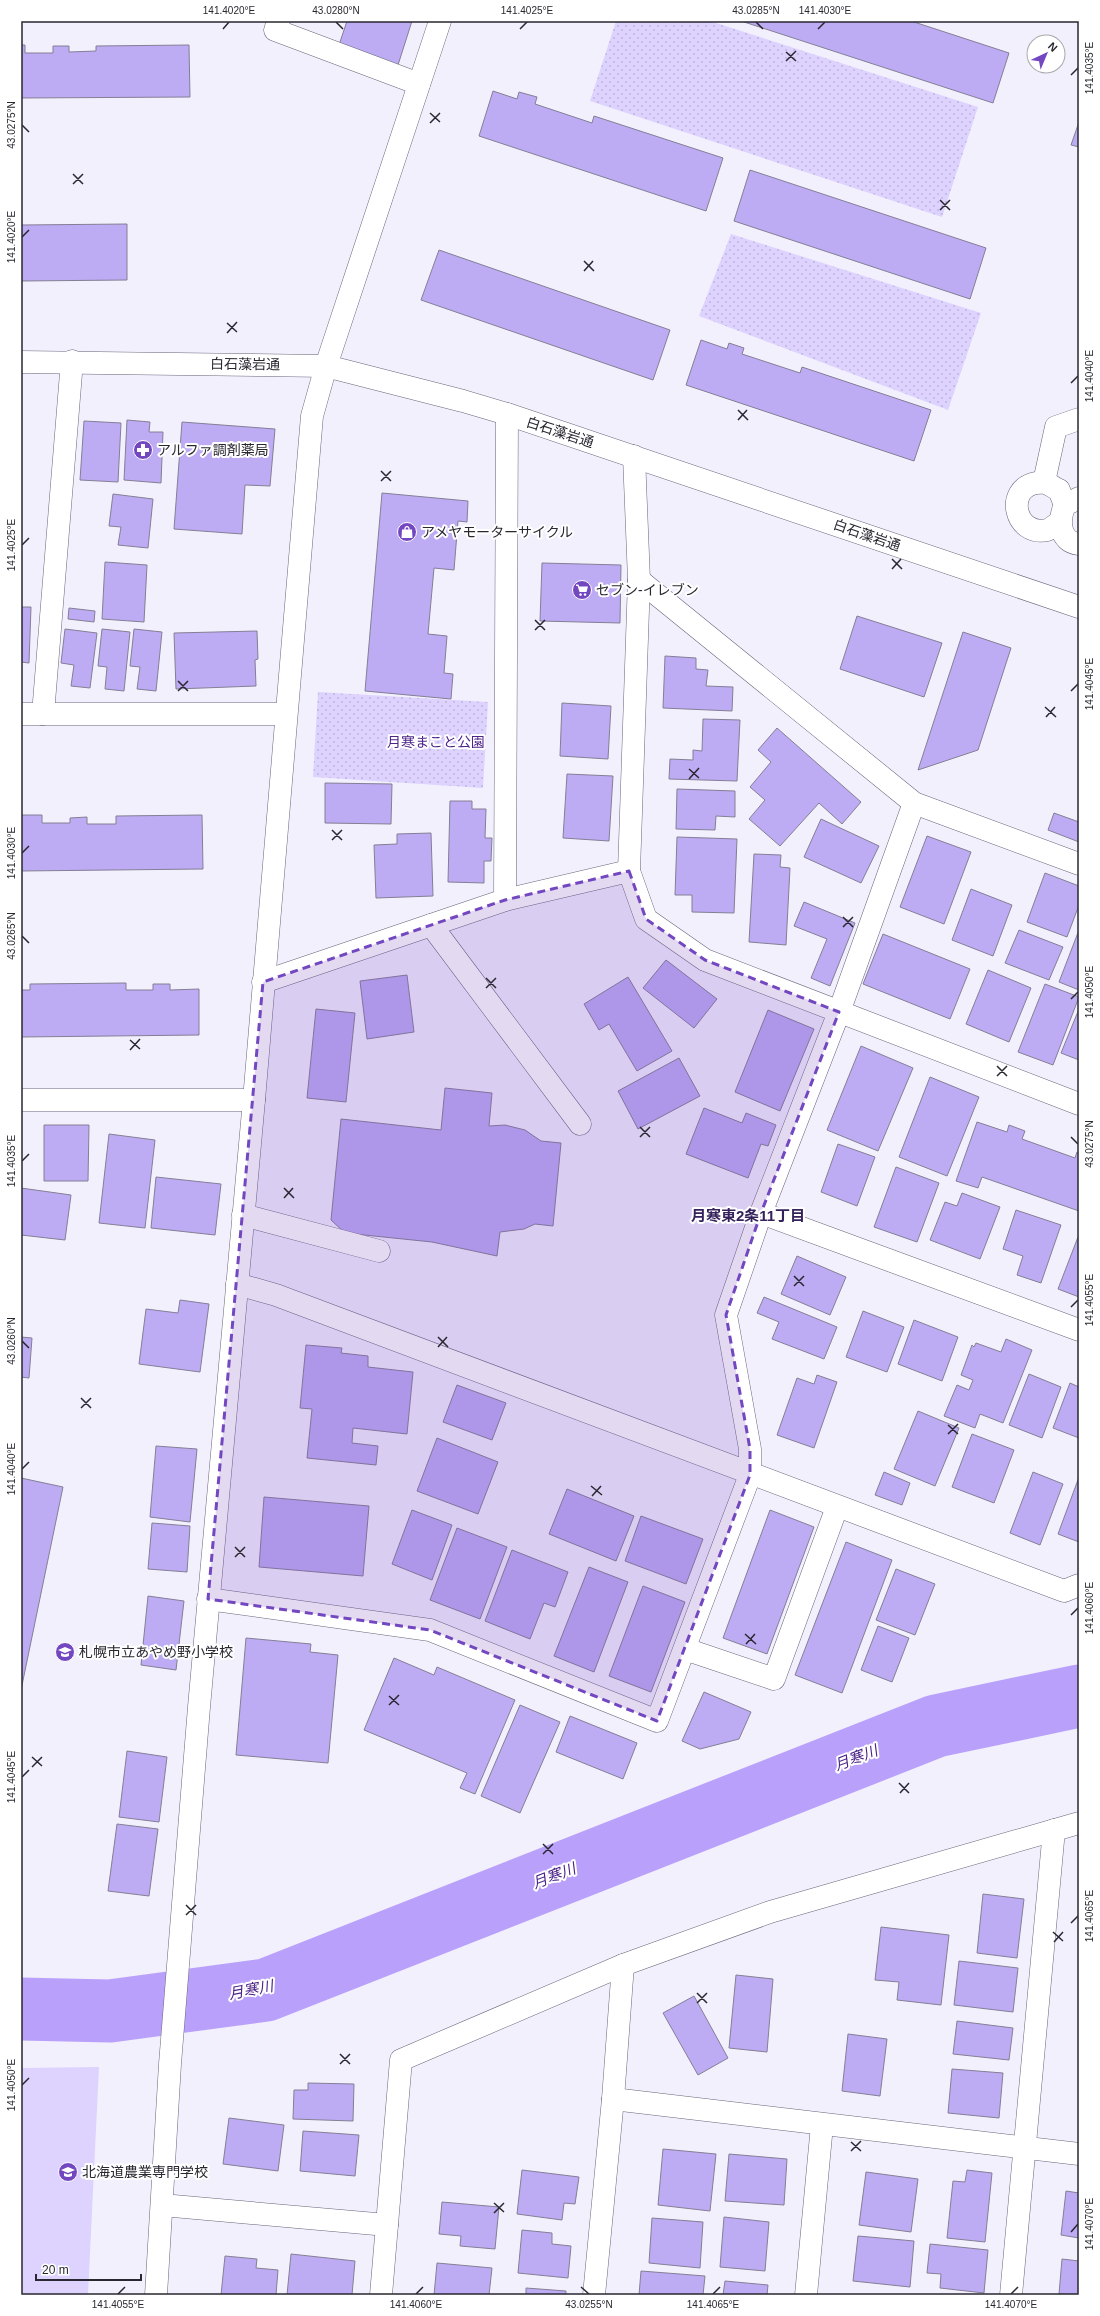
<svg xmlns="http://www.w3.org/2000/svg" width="1100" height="2316" font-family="Helvetica,'Noto Sans JP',sans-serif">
<defs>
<pattern id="grass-dots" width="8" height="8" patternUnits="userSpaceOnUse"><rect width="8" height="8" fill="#ddd3fe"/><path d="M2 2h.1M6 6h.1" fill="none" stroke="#beb5da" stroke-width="1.8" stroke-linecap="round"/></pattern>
</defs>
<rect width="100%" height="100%" fill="#f3f0fe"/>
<!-- grass -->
<g fill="url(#grass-dots)">
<path d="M616,21h94l268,86 -36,110 -352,-116z"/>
<path d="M731,234l250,79 -33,97 -249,-94z"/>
<path d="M318,692l170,10 -5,86 -170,-11z"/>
</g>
<!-- garden -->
<path fill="#ddd3fe" d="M99,2067l-11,228h-67v-227z"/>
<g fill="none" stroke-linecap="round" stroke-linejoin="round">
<!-- river -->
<path stroke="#b9a1fb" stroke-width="63" d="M21,2009l89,2 156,-21 670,-264 143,-30"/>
</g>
<!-- building -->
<g fill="#bdabf3" stroke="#847f95">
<path d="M347,21h65l-14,44 -59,-20z"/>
<path d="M741,21h170l98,32 -16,50z"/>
<path d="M21,45h4v8h28v-7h16v6l27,-1v-5l93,-1 1,52 -169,1z"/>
<path d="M493,91l24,8 2,-7 18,5 -2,7 57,19 2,-7 129,42 -17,53 -227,-75z"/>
<path d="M1079,122v25l-8,-2z"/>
<path d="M750,170l236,78 -16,51 -236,-78z"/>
<path d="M127,224v56l-106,1v-56z"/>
<path d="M439,250l231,80 -17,50 -232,-80z"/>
<path d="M701,340l26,9 2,-6 15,5 -2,6 58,19 2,-6 129,43 -17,51 -228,-76z"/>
<path d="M127,420l23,2 -1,10h14l-2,51 -37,-3z"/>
<path d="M84,421l37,2 -3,59 -38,-2z"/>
<path d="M182,422l93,7 -5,57 -25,-1 -3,49 -68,-5z"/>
<path d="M382,493l86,8 -1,21 -9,-1 -4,49 -20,-2 -6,66 19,2 -3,37 9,1 -2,25 -86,-8z"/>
<path d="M113,494l40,5 -5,49 -30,-3 3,-18 -12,-1z"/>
<path d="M105,562l42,3 -3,57 -42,-3z"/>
<path d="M542,563l79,2 -1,58 -80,-2z"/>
<path d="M21,607h10l-2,56 -8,-1z"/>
<path d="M69,608l26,3 -1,11 -26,-3z"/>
<path d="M857,616l85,27 -18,54 -84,-28z"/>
<path d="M65,629l32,4 -7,55 -19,-2 3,-21 -13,-2z"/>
<path d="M102,629l28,3 -6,59 -19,-2 2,-22 -9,-1z"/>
<path d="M134,629l28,3 -6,59 -19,-2 3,-22 -10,-1z"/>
<path d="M257,631l1,28 -3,1 1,26 -80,3 -2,-56z"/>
<path d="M963,632l48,16 -33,102 -60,20z"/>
<path d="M665,656l31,2v11l12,1 -2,16 27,1 -1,24 -69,-3z"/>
<path d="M562,703l49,3 -3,53 -48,-3z"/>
<path d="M703,719l37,1 -3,61 -68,-2 1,-20 23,1v-10l9,1z"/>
<path d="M777,728l84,74 -19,22 -23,-21 -39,43 -31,-27 16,-19 -15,-13 21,-25 -13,-12z"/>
<path d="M567,774l46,2 -4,65 -46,-3z"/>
<path d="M325,783l67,1 -1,40 -66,-1z"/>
<path d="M677,789l58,2v26l-19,-1 -1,14 -39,-1z"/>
<path d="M450,801h22v8h14l-1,29h7l-1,23h-7v22l-36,-1z"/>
<path d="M1054,813l25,9v20l-31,-12z"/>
<path d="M21,815h21v8h28v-5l17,-1v7h29v-8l86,-1 1,54 -182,2z"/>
<path d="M821,819l58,27 -18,37 -57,-26z"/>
<path d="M431,833l2,63 -57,2 -2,-53 23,-1v-10z"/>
<path d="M927,836l44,16 -27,72 -44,-17z"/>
<path d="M677,837l60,2 -3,74 -42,-1v-17h-17z"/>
<path d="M754,854l27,1 -1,12 10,1 -4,77 -37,-3z"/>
<path d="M1045,873l34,13v19l-12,32 -40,-15z"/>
<path d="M971,889l41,16 -19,51 -41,-16z"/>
<path d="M804,902l51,21 -25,63 -19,-8 16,-39 -33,-13z"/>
<path d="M1019,930l44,17 -14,33 -44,-17z"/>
<path d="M1079,930v60l-20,-8z"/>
<path d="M883,934l87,35 -20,50 -87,-35z"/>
<path d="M666,960l51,39 -23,29 -51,-40z"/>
<path d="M988,970l43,18 -22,54 -43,-18z"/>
<path d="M407,975l7,57 -47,7 -7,-58z"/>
<path d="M628,977l44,74 -35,20 -28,-47 -10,6 -15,-26z"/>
<path d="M126,983v7h27v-6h17v6l29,-1v46l-178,2v-47h9v-6z"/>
<path d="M1045,984l34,13 -26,68 -35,-13z"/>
<path d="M316,1009l39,4 -9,89 -39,-4z"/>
<path d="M1079,1009v51l-18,-7z"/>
<path d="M768,1010l46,19 -34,82 -45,-19z"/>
<path d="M861,1046l52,22 -35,83 -51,-21z"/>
<path d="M679,1058l21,38 -62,33 -20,-38z"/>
<path d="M930,1077l49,20 -32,79 -48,-19z"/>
<path d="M445,1088l47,5 -3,33 16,-1 20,5 16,11 20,2 -8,83 -18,-2 -11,5 -24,3 -3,24 -65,-14 -87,-9 -14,-13 10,-101 100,11z"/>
<path d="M704,1108l38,15 4,-10 30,12 -8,21 -7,-2 -13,34 -62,-24z"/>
<path d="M977,1122l30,10 2,-7 16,6 -3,8 53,19 2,-6 2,1v58l-97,-34 -4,11 -22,-7z"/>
<path d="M44,1125h45l-1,56h-44z"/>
<path d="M109,1134l46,6 -10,88 -46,-5z"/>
<path d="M838,1144l37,13 -18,49 -36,-14z"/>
<path d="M896,1167l43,16 -22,59 -43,-15z"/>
<path d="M156,1177l65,7 -6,51 -64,-7z"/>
<path d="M21,1188l50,7 -6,45 -44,-5z"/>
<path d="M962,1193l38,14 -20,52 -50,-19 15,-38 12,4z"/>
<path d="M1016,1210l45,15 -20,58 -24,-8 6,-19 -20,-7z"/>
<path d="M1078,1237l1,1v59l-21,-8z"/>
<path d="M797,1256l49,21 -16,38 -49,-21z"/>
<path d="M764,1297l73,30 -13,32 -52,-20 7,-17 -22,-9z"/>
<path d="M180,1300l29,4 -9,68 -61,-8 7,-55 32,4z"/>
<path d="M863,1311l41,16 -17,45 -41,-15z"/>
<path d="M914,1320l44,17 -16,44 -44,-17z"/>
<path d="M21,1337l11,1 -3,40 -8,-1z"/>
<path d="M1006,1339l26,11 -29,73 -23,-9 -5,14 -31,-12 13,-31 12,5 4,-10 -12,-5 11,-30 2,2 2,-4 25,9z"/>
<path d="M306,1345l36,3 -1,5 27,3v11l45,5 -6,62 -54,-6 -1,15 26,3 -2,19 -69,-7 5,-49 -12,-1z"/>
<path d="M1029,1374l32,13 -19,51 -33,-13z"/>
<path d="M817,1375l20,7 -23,66 -37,-13 20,-57 17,6z"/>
<path d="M1070,1383l9,4v51l-26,-10z"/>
<path d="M457,1385l49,18 -14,37 -49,-18z"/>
<path d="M918,1411l41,17 -24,58 -41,-17z"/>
<path d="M972,1434l42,16 -20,53 -42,-16z"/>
<path d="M437,1438l61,24 -20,52 -61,-23z"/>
<path d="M156,1446l41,3 -7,73 -40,-5z"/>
<path d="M884,1472l26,11 -8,22 -27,-10z"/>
<path d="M1033,1472l30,12 -23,61 -30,-12z"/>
<path d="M1079,1477v65l-21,-8z"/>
<path d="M21,1478l42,9 -42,203z"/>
<path d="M567,1489l67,27 -18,45 -67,-27z"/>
<path d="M264,1497l105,9 -6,70 -104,-9z"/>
<path d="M412,1510l40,15 -20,55 -40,-16z"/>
<path d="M770,1510l44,17 -47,127 -44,-16z"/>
<path d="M641,1516l62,23 -17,45 -61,-23z"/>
<path d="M152,1523l38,3 -3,46 -39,-3z"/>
<path d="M457,1528l50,19 -27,72 -50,-19z"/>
<path d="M846,1542l46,18 -50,133 -47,-18z"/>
<path d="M512,1550l56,22 -13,35 -11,-4 -14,36 -45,-18z"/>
<path d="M589,1567l39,15 -34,90 -40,-16z"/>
<path d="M896,1569l39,15 -20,51 -39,-15z"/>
<path d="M643,1586l42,16 -34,90 -42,-16z"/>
<path d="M148,1596l36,5 -8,69 -35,-5z"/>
<path d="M878,1626l31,12 -17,44 -31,-12z"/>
<path d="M246,1638l65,6 -1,8 28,3 -10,108 -92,-8z"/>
<path d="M394,1658l40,17 3,-8 78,33 -40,94 -15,-6 7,-15 -103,-43z"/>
<path d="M704,1692l47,20 -12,27 -39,10 -18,-8z"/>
<path d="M520,1705l40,17 -40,91 -39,-17z"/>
<path d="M570,1716l67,27 -14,36 -67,-27z"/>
<path d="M127,1751l40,6 -8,65 -40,-5z"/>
<path d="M117,1824l41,5 -9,67 -41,-5z"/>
<path d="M983,1894l41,5 -7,59 -40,-5z"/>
<path d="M881,1927l68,8 -8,70 -44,-5 2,-18 -24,-2z"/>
<path d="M959,1961l59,7 -5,44 -59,-7z"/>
<path d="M736,1975l37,4 -6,73 -38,-4z"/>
<path d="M694,1996l34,62 -30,17 -35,-62z"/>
<path d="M957,2021l56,7 -4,32 -56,-6z"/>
<path d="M848,2034l39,5 -7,57 -38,-5z"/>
<path d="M952,2069l51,4 -4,45 -51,-5z"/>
<path d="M308,2083l46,1 -1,37 -60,-2 1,-29h14z"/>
<path d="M229,2118l55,7 -6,46 -55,-7z"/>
<path d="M303,2131l56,4 -4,41 -55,-5z"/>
<path d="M663,2149l53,5 -6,57 -52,-6z"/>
<path d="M729,2154l58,5 -3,46 -59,-4z"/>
<path d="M522,2170l57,7 -4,27 -11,-1 -2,17 -45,-6z"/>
<path d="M967,2170l25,3 -7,69 -38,-4 6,-57 12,1z"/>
<path d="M866,2172l52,7 -7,53 -52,-7z"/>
<path d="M1066,2191l13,2v45l-18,-3z"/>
<path d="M442,2202l57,5 -4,42 -35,-3 1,-10 -22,-2z"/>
<path d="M724,2217l45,5 -4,49 -45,-4z"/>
<path d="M652,2218l51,4 -3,46 -51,-5z"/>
<path d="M522,2230l30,3v11l19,2 -3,32 -50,-5z"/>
<path d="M858,2236l56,5 -4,46 -57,-6z"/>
<path d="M930,2244l58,6 -4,43 -44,-5 1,-14 -14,-1z"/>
<path d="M291,2254l64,7 -3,34h-65z"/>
<path d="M225,2256l32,3 -1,9 22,2 -2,25h-55z"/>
<path d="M1062,2259l17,2v34l-20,-1z"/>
<path d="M437,2263l55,5 -3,27h-55z"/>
<path d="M641,2271l64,5 -2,19h-64z"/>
<path d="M725,2281l43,4 -1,10h-44z"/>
<path d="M526,2288l40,3v4h-40z"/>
</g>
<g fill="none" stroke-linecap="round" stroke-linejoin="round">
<!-- minor casing -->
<g stroke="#6a657a" stroke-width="23">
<g id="minor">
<path d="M279,21l-4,9 144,54"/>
<path d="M634,456l5,124 -10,291 17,48 59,41 374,144"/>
<path d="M1044,482l12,-55 23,-8"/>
<path d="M1079,498l-14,7c-7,15 -6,37 14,39"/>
<path d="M1060,522c-4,2 -9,7 -13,8 -32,7 -43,-41 -11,-47 3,0 6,-1 9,0 5,1 9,5 14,7l6,15"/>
<path d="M639,580l275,223 165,61"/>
<path d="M21,714h265"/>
<path d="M43,714l29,-353"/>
<path d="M505,900l2,-486"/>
<path d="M431,925l149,199"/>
<path d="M263,982l242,-82 124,-29"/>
<path d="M21,1100h233"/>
<path d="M761,1213l318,117"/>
<path d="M243,1215l136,36"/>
<path d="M237,1284l39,11 788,296 15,-6"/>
<path d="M208,1599l222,31 227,91 93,-246v-26l-24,-134 35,-102 78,-201 75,-209"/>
<path d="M685,1649l89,30 63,-172"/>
<path d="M613,2099l466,55"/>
<path d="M162,2205l225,20"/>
<path d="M156,2295l14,-231 29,-357 55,-607 58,-684 14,-50 114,-345"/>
<path d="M381,2295l20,-235 222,-95 147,-53 309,-89"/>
<path d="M594,2295l19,-196 10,-134"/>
<path d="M806,2295l16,-170"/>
<path d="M1011,2295l43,-465"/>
</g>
</g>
<!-- major casing -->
<g stroke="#6a657a" stroke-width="23">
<path id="major" d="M21,362l305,4 137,35 44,13 572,193"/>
</g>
<!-- minor -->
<use href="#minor" stroke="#fff" stroke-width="22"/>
<!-- major -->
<use href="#major" stroke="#fff" stroke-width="22"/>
</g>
<!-- marked area -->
<path fill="#7247c0" fill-opacity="0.2" stroke="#7247c0" stroke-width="3" stroke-dasharray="8 5" stroke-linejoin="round" d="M629,871l17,48 59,41 134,52 -78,201 -35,102 24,134v26l-93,246 -227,-91 -222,-31 55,-617 242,-82z"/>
<!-- ticks -->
<path fill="none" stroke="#292730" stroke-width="1.5" d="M336,22l7,7M756,22l7,7M223,29l6,-7M520,29l7,-7M818,29l7,-7M786,52l10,9M786,61l10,-10M1071,75l7,-7M430,113l10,9M430,123l10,-10M22,125l7,7M73,174l10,10M73,184l10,-10M940,200l10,10M940,210l10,-10M22,237l7,-7M584,261l10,10M584,271l9,-10M227,323l10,9M227,333l10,-11M1071,383l7,-7M738,410l10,10M738,420l9,-10M381,471l10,10M381,481l10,-10M22,545l7,-7M892,559l10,10M892,569l9,-10M535,620l10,10M535,630l10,-10M178,681l10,10M178,691l10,-10M1071,691l7,-7M1045,707l11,10M1046,717l9,-10M689,769l10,9M689,779l10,-11M332,830l10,10M332,840l10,-10M22,853l7,-7M843,917l10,10M843,927l10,-10M22,936l7,7M486,978l10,10M486,988l10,-10M1071,999l7,-7M130,1040l10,9M130,1050l10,-11M997,1066l10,10M997,1076l10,-10M640,1127l10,10M640,1137l10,-10M1071,1137l7,7M22,1161l7,-7M284,1188l10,10M284,1198l9,-10M794,1276l10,10M794,1286l10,-10M1071,1307l7,-7M438,1337l10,10M22,1341l7,7M438,1347l9,-10M81,1398l10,10M81,1408l10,-10M948,1425l10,9M948,1434l10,-10M22,1469l7,-7M591,1486l11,9M592,1496l9,-10M235,1547l10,10M235,1557l10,-10M1071,1615l7,-7M745,1634l11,10M746,1644l9,-10M389,1696l10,9M389,1705l10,-10M32,1757l10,9M32,1767l10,-10M22,1777l7,-7M899,1783l10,10M900,1793l9,-10M543,1844l10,10M543,1854l10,-10M186,1905l10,10M186,1915l10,-10M1071,1923l7,-7M1053,1932l10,9M1054,1942l9,-10M697,1993l10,10M697,2003l10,-10M340,2054l10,10M340,2064l10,-10M22,2085l7,-7M851,2142l10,9M851,2151l10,-10M494,2203l10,9M494,2213l10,-10M1071,2232l7,-8M581,2287l8,7M118,2294l7,-7M416,2294l7,-7M713,2294l7,-7M1011,2294l7,-7"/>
<!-- icons -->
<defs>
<g id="pharmacy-disc" transform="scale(1)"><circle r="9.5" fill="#7247c0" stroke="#fff"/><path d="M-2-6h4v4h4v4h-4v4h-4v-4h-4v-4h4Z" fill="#fff"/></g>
<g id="shop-disc" transform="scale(1)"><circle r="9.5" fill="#7247c0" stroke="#fff"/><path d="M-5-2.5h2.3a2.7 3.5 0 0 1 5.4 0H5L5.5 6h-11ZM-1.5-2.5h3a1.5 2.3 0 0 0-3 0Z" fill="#fff"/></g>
<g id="supermarket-disc" transform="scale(1)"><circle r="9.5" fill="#7247c0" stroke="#fff"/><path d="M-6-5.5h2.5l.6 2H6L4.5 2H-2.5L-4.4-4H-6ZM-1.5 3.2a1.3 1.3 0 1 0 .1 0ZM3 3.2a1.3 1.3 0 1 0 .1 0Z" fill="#fff"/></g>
<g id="school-disc" transform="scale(1)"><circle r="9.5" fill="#7247c0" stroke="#fff"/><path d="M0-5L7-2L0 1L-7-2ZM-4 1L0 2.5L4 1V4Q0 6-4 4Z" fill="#fff"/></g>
<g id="university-disc" transform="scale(1)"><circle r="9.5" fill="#7247c0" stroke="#fff"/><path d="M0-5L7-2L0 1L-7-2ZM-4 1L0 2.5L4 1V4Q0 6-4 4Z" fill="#fff"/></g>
</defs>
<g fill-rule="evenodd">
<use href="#pharmacy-disc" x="143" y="450"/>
<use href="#shop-disc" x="407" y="532"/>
<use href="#supermarket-disc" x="582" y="590"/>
<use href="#school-disc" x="65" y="1652"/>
<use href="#university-disc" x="68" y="2172"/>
</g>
<g text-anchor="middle" stroke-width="4" stroke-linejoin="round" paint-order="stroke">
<!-- street labels -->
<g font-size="14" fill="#292730" stroke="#fff">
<text transform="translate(245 364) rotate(1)" y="5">白石藻岩通</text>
<text transform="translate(560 432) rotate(18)" y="5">白石藻岩通</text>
<text transform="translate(867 535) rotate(19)" y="5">白石藻岩通</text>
</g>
<!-- poi labels -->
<g font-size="14" fill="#292730" stroke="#fff" text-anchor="start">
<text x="157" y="455">アルファ調剤薬局</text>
<text x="421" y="537">アメヤモーターサイクル</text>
<text x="596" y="595">セブン-イレブン</text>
<text x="79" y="1657">札幌市立あやめ野小学校</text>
<text x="82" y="2177">北海道農業専門学校</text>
</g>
<!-- park labels -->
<g font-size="14" fill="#4c248a" stroke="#fff">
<text x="436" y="747">月寒まこと公園</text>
</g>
<!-- neighbourhood labels -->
<g font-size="15" font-weight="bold" fill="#35225c" stroke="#fff">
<text x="748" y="1221">月寒東2条11丁目</text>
</g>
<!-- water labels -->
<g font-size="15" font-style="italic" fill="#482086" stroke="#fff">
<text transform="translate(856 1758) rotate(-21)" y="5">月寒川</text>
<text transform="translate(554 1876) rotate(-21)" y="5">月寒川</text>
<text transform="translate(251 1990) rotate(-11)" y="5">月寒川</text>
</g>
</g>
<!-- border -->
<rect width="1100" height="2316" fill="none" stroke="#ffffff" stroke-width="44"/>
<!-- north arrow -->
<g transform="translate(1046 54) rotate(44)"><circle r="19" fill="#ffffff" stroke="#a9a9ac"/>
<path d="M0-3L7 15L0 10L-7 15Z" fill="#7247c0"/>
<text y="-6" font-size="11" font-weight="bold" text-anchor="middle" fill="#292730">N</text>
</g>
<!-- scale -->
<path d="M36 2274v6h105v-6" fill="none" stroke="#292730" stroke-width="2"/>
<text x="42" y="2274" font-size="12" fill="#292730" stroke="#ffffff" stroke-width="3" paint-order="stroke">20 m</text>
<rect x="22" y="22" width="1056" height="2272" fill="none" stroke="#292730" stroke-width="1.5"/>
<g font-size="10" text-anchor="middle" fill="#292730">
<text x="229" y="14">141.4020°E</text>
<text x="336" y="14">43.0280°N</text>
<text x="527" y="14">141.4025°E</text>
<text x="756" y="14">43.0285°N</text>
<text x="825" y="14">141.4030°E</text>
<text transform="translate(1089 68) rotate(-90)" y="4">141.4035°E</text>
<text transform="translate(11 125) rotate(-90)" y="4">43.0275°N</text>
<text transform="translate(11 237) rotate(-90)" y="4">141.4020°E</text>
<text transform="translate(1089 376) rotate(-90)" y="4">141.4040°E</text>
<text transform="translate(11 545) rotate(-90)" y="4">141.4025°E</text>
<text transform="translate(1089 684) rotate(-90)" y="4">141.4045°E</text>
<text transform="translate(11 853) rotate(-90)" y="4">141.4030°E</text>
<text transform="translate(11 936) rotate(-90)" y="4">43.0265°N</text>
<text transform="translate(1089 992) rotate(-90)" y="4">141.4050°E</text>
<text transform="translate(1089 1144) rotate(-90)" y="4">43.0275°N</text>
<text transform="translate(11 1161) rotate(-90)" y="4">141.4035°E</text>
<text transform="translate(1089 1300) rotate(-90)" y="4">141.4055°E</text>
<text transform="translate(11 1341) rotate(-90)" y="4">43.0260°N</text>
<text transform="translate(11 1469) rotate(-90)" y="4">141.4040°E</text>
<text transform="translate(1089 1608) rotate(-90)" y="4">141.4060°E</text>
<text transform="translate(11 1777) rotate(-90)" y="4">141.4045°E</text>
<text transform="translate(1089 1916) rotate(-90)" y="4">141.4065°E</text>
<text transform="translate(11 2085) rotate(-90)" y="4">141.4050°E</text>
<text transform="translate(1089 2224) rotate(-90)" y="4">141.4070°E</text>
<text x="118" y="2308">141.4055°E</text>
<text x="416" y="2308">141.4060°E</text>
<text x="589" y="2308">43.0255°N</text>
<text x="713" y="2308">141.4065°E</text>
<text x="1011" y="2308">141.4070°E</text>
</g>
</svg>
